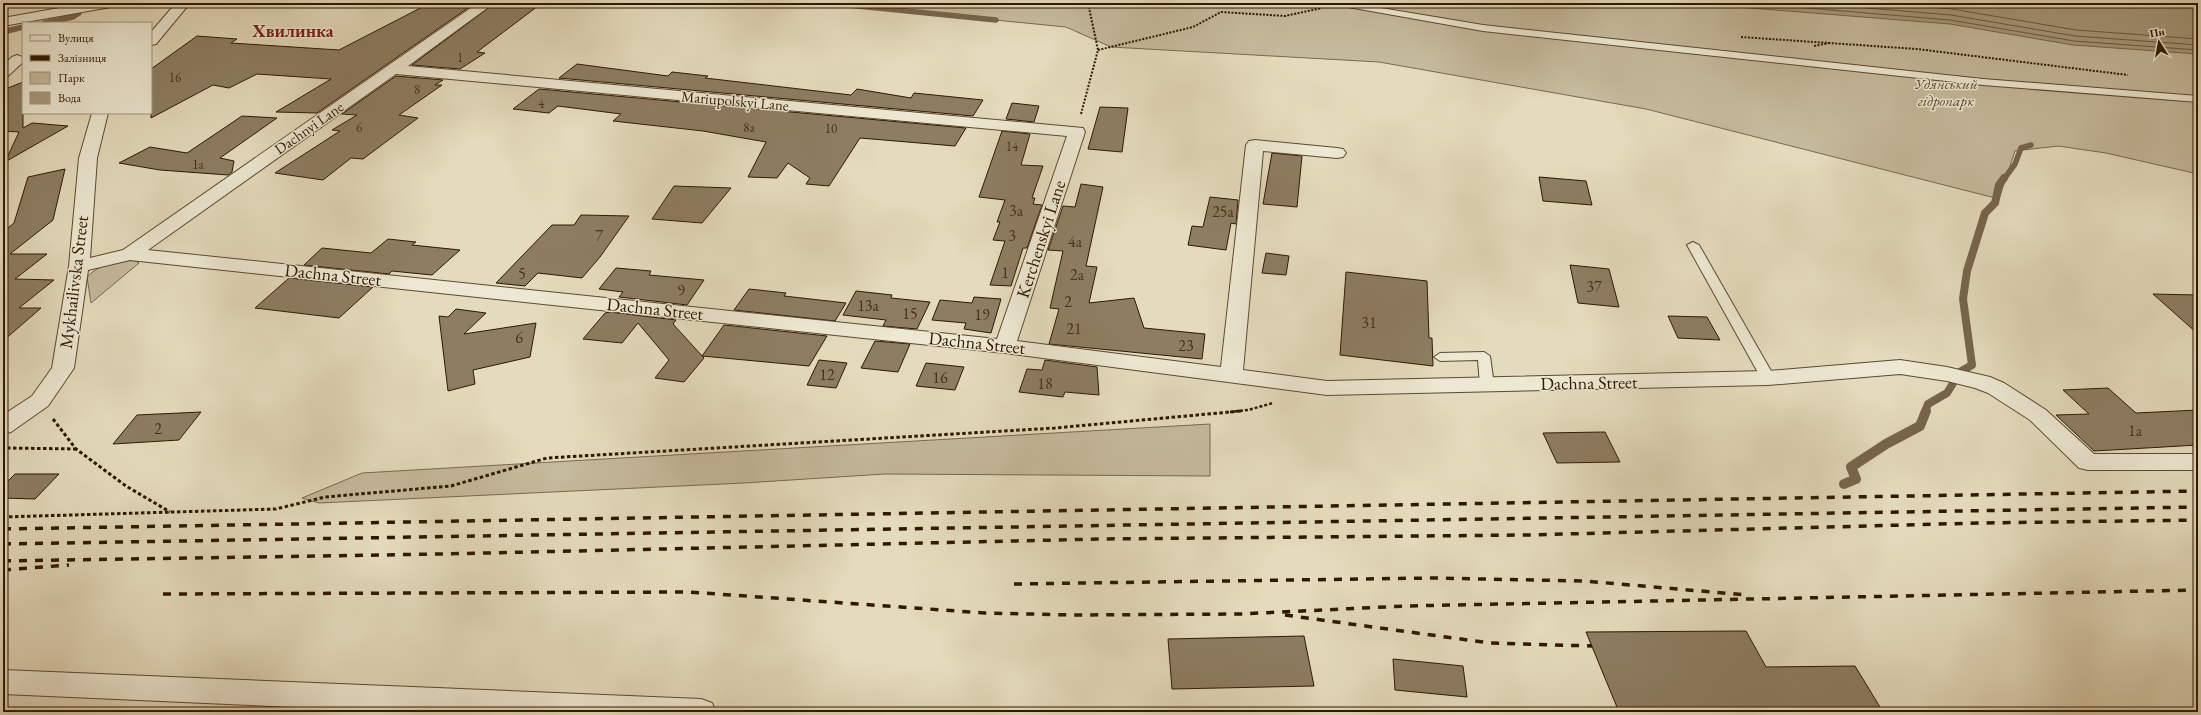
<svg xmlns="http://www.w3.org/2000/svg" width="2201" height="715" font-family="'EB Garamond',serif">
<rect width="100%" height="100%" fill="#e4dbbc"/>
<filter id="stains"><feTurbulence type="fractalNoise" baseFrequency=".005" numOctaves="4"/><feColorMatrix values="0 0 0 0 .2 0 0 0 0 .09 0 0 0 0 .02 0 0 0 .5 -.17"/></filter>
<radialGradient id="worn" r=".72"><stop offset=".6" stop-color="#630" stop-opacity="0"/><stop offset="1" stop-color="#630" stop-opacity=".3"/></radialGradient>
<!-- green -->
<g fill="#c5ba9c" stroke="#7a694e">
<path d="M822,3h1376v171l-92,-21 -48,-7 -43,5 -16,48 -353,-90 -267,-47 -268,-15 -45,-20z"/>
<path d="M133,260l6,3 -48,40 -4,-26c13,-13 27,-16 46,-17z"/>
<path d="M1210,424v52l-325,-2 -141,9 -425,20 -17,-5 60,-25z"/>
</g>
<!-- water -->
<path fill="#a6997c" stroke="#76654a" d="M1687,3h511v51l-125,-9 -123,-21z"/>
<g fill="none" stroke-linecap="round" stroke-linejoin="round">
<!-- shore -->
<g stroke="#6a583e" stroke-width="1">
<path d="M1748,3l202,17 124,21 124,9"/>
<path d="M1807,3l144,12 124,21 123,9"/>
<path d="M1882,3l70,6 124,21 122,9"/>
</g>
<!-- stream-far2 -->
<g stroke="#76654a" stroke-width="5.5">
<path d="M828,3l168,17"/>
<path d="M44,23l29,-6 6,-4"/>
<path d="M3,32l20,-5"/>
<path d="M2004,179l11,-15 6,-16 10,-3"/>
</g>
<!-- stream-far1 -->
<path stroke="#76654a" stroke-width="8" d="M1925,412l3,-8 19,-11 13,-21 12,-7 -9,-66 4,-28 18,-58 10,-10 4,-18 5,-7"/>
<!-- stream -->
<path stroke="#76654a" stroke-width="10" d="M1844,484l12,-5 -5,-12 35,-23 34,-18 6,-15"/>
</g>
<!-- building -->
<g fill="#8d7d62" stroke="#2e1800">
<path d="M430,3h45l-158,110 -41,-1 55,-33 -74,-5 -28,14 -16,-3 -62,33v-49l46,-33 40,3 -6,4 108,7z"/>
<path d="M495,3h47l-65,49 8,1 -25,16 -48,-4z"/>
<path d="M577,64l91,12 4,-4 36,4 -3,2 146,17 6,-6 54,9 3,-5 69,7 -10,16 -414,-38z"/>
<path d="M396,76l47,4 -8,5h7l-43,30 19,3 -55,41 -12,-1 -28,22 -48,-7 65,-42 -8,-1 25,-15 -15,-1z"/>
<path d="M23,82v46l9,-5 36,3 -63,36 14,-30 -16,-1v-41z"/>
<path d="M539,89l427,39 -11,18 -95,-8 -31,48 -23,-2 4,-6 -22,-15 -11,15 -29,-1 18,-35 -63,-11 -90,-10 8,-7 -63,-8 -9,7 -36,-4z"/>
<path d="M1012,103l27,3 -5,16 -28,-3z"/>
<path d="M1100,107l28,1 -6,44 -34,-3z"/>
<path d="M242,116l35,2 -57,40 14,3 -2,11 -4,3 -68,-5 -41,-7 31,-16 37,6z"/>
<path d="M1002,131l28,3 -9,31 22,1 -11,32h3l-2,6 9,1 -15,43h-4l-12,38 -21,-1 15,-44 -12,-1 7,-18h-3l8,-22 -26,-3z"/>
<path d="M1272,153l30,3 -5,51 -34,-3z"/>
<path d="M65,169l-12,51 -43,34h37l-32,25 39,1 -35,28h22l-38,33v-109l11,-9 14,-46z"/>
<path d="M1539,177l47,4 6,24 -49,-4z"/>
<path d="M1081,184l22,3 -17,79 11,1 -8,36 45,-5 10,30 61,6 -3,25 -153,-15 10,-35 -9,-1 13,-57 -15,-1 15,-44 12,1z"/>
<path d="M674,186l57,2 -29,35 -50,-4z"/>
<path d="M1210,197l28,3 -2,24 -5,-1 -5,27 -38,-5 4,-19 11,1z"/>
<path d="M581,215l48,1 -29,41 -18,21 -44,-5 -13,13 -29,-3 56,-58h22z"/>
<path d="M388,239l28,3 -4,3 48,5 -28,25 -40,-4 -3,3 -85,-9 18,-17 49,5z"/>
<path d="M1266,253l23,3 -3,19 -24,-2z"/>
<path d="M1570,265l39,4 10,38 -41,-4z"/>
<path d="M616,268l35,3 -2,4 55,5 -17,25 -68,-8 4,-5 -24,-3z"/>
<path d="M1346,272l81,9 2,57h3l1,28 -93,-11z"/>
<path d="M289,278l84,9 -34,31 -84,-10z"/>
<path d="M749,289l37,4 -2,3 62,7 -11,18 -101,-11z"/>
<path d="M856,291l36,4 -1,3 39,4 -13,27 -34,-3 3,-6 -43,-5z"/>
<path d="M2153,294l45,1v39z"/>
<path d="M974,297l27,2 -10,34 -27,-4 2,-6 -34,-3 8,-20 32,3z"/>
<path d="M456,309l30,4 -22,21 72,-11 -6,34 -57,13 2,14 -27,7 -9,-75 9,1z"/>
<path d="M610,312l66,8 -3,4 31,34 -20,24 -29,-4 14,-18 -31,-37 -16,20 -39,-4 22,-26z"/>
<path d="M1668,316l39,1 13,23 -42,-2z"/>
<path d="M724,325l103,11 -18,30 -107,-10z"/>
<path d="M875,341l35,3 -12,28 -37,-4z"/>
<path d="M819,360l28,3 -11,25 -29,-3z"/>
<path d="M1045,360l52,7 2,28 -34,-3 -2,5 -44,-5 8,-23 15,1z"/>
<path d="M926,363l38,4 -9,23 -39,-4z"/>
<path d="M2108,388l28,25 62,-3v35l-104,6 -38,-36 33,-1 -26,-24z"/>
<path d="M201,412l-22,28 -66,4 24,-29z"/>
<path d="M1605,432l15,30 -63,1 -14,-30z"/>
<path d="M15,474h44l-24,25 -32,-1v-12z"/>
<path d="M1746,631l20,36 89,-1 28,46h-264l-33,-80z"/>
<path d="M1304,636l10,50 -142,3 -4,-50z"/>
<path d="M1393,659l70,7 4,31 -72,-7z"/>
</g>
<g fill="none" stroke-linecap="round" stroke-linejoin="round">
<!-- service casing -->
<g stroke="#5c492f" stroke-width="2">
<g id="service">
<path d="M1333,3h18l132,22 500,54 215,17v6l-215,-17 -500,-54 -146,-26z"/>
<path d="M1693,242l6,3 76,133 -2,3 -5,1 -7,-4 -74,-133z"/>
<path d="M1484,352l6,4 4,29 -7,4 -7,-4 -2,-25 -38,1 -6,-4 6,-4z"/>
</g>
</g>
<!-- minor casing -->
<g stroke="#5c492f" stroke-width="2">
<g id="minor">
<path d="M87,3h31l-7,4 -108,19v-8z"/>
<path d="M176,3h14l-34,41 -5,1v-13z"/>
<path d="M478,3h16l-86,63 675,62 2,4 -68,209 204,26 25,-222 3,-4 6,-1 82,8 6,1 3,4 -3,4 -6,1 -74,-7 -20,219 84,11 441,-10 132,-11 47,7 43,10 14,6 42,27 48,44h104v16h-110l-9,-2 -49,-48 -42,-27 -13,-5 -28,-7 -47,-7 -132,11 -441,10 -322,-42 -875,-93 -42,10 -14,98 -26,38 -37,26 -8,2v-19l29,-19 20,-28 17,-102 10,-108 13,-45h16l-11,45 -7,100 33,-8zM396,74l671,62 -70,203 -849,-89z"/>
<path d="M17,55l5,2 1,5 -15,14 -5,2v-13l9,-8z"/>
<path d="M3,670l698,29 11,4 4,9h-308l-405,-18z"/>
</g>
</g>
<!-- path-far2 -->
<g stroke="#2e1800" stroke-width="2" stroke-dasharray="2 1.5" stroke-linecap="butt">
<path d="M1741,37l176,12 211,26"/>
<path d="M1814,46l15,-3"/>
<path d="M1098,50l95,-23 28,-15 64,4 37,-8"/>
<path d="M1081,114l17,-64 -10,-47"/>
</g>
<!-- path-far1 -->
<path stroke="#2e1800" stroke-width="2.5" stroke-dasharray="3 2" stroke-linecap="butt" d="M1230,412l18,-2 25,-7"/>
<!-- path -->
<g stroke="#2e1800" stroke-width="3" stroke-dasharray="3.5 2.5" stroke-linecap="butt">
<path d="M53,419l23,30 50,37 44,26"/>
<path d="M7,448l69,1"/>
<path d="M3,517l273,-8 49,-12 126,-11 96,-28 508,-30 186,-17"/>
</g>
<!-- service -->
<use href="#service" fill="#ede8d3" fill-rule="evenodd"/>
<!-- minor -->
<use href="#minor" fill="#ede8d3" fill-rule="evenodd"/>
<!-- rail -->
<g stroke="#2e1800" stroke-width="3.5" stroke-dasharray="8 8" stroke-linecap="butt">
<path d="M3,529l2195,-38"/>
<path d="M3,544l2195,-37"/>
<path d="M3,561l439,-7 659,-15 427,-4 451,-12 219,-3"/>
<path d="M3,570l66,-5"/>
<path d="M1014,584l418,-6 152,3 163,14"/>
<path d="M163,594l526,-2 296,21 89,2 166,-1 165,-8 793,-16"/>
<path d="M1285,615l205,28 102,3"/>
</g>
</g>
<g text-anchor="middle" stroke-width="3" stroke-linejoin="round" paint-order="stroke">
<!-- far-number labels -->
<g font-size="13" fill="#463118">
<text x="460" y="62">1</text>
<text x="175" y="82">16</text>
<text x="417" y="94">8</text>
<text x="541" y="108">4</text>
<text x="359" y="132">6</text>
<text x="749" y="132">8а</text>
<text x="831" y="133">10</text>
<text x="1012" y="151">14</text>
<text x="198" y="169">1а</text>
</g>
<!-- far-park labels -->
<g font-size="15" font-style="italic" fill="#5b492f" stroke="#ede8d3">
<text x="1946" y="89">Удянський<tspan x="1946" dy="17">гідропарк</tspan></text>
</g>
<!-- far-street labels -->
<g font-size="15" fill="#2e1800" stroke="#ede8d3">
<text transform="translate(735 101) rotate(5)" y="5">Mariupolskyi Lane</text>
<text transform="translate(309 128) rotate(-35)" y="5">Dachnyi Lane</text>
</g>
<!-- number labels -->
<g font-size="16" fill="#463118">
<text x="1016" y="216">3а</text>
<text x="1223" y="217">25а</text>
<text x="599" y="241">7</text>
<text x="1012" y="241">3</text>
<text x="1075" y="247">4а</text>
<text x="1005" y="278">1</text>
<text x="522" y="279">5</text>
<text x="1077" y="280">2а</text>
<text x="1594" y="292">37</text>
<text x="681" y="296">9</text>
<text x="1068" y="307">2</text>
<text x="868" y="311">13а</text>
<text x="910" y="319">15</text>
<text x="982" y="320">19</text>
<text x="1369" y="328">31</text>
<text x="1074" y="334">21</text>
<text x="519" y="343">6</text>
<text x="1186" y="351">23</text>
<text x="827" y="380">12</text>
<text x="940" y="383">16</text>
<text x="1045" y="389">18</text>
<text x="158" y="434">2</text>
<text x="2135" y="436">1а</text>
</g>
<!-- far-district labels -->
<g font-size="18" font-weight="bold" fill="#7a1f14" stroke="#ede8d3">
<text x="293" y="37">Хвилинка</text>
</g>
<!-- street labels -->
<g font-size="18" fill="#2e1800" stroke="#ede8d3">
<text transform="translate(1041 239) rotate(-72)" y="6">Kerchenskyi Lane</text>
<text transform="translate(333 275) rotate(6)" y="6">Dachna Street</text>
<text transform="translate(74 282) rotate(-83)" y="6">Mykhailivska Street</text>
<text transform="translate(655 309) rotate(6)" y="6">Dachna Street</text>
<text transform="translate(977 343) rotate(6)" y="6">Dachna Street</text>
<text transform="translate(1589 383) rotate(-1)" y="6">Dachna Street</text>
</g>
</g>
<!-- margin -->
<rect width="2201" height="715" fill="none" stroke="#e4dbbc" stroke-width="16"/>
<rect x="4" y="4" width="2193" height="707" fill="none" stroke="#2e1800" stroke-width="2"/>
<rect x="8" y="8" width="2185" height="699" fill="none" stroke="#2e1800"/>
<!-- legend -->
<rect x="22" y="22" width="130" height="92" fill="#ede8d3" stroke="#a1957f"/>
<rect x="30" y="35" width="20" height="6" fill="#ede8d3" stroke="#a1957f"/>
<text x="58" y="42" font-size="12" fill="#2e1800">Вулиця</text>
<rect x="30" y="55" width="20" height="6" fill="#2e1800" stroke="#a1957f"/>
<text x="58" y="62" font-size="12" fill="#2e1800">Залізниця</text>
<rect x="30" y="72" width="20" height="12" fill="#c5ba9c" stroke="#a1957f"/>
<text x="58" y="82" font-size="12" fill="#2e1800">Парк</text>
<rect x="30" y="92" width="20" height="12" fill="#a6997c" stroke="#a1957f"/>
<text x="58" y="102" font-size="12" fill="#2e1800">Вода</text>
<!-- north arrow -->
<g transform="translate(2159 42) rotate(349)" stroke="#ede8d3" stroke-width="3" paint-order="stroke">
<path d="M0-3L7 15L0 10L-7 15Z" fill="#2e1800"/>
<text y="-6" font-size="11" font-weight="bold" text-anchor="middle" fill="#2e1800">Пн</text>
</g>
<rect width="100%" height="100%" filter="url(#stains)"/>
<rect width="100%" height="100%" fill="url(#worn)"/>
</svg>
